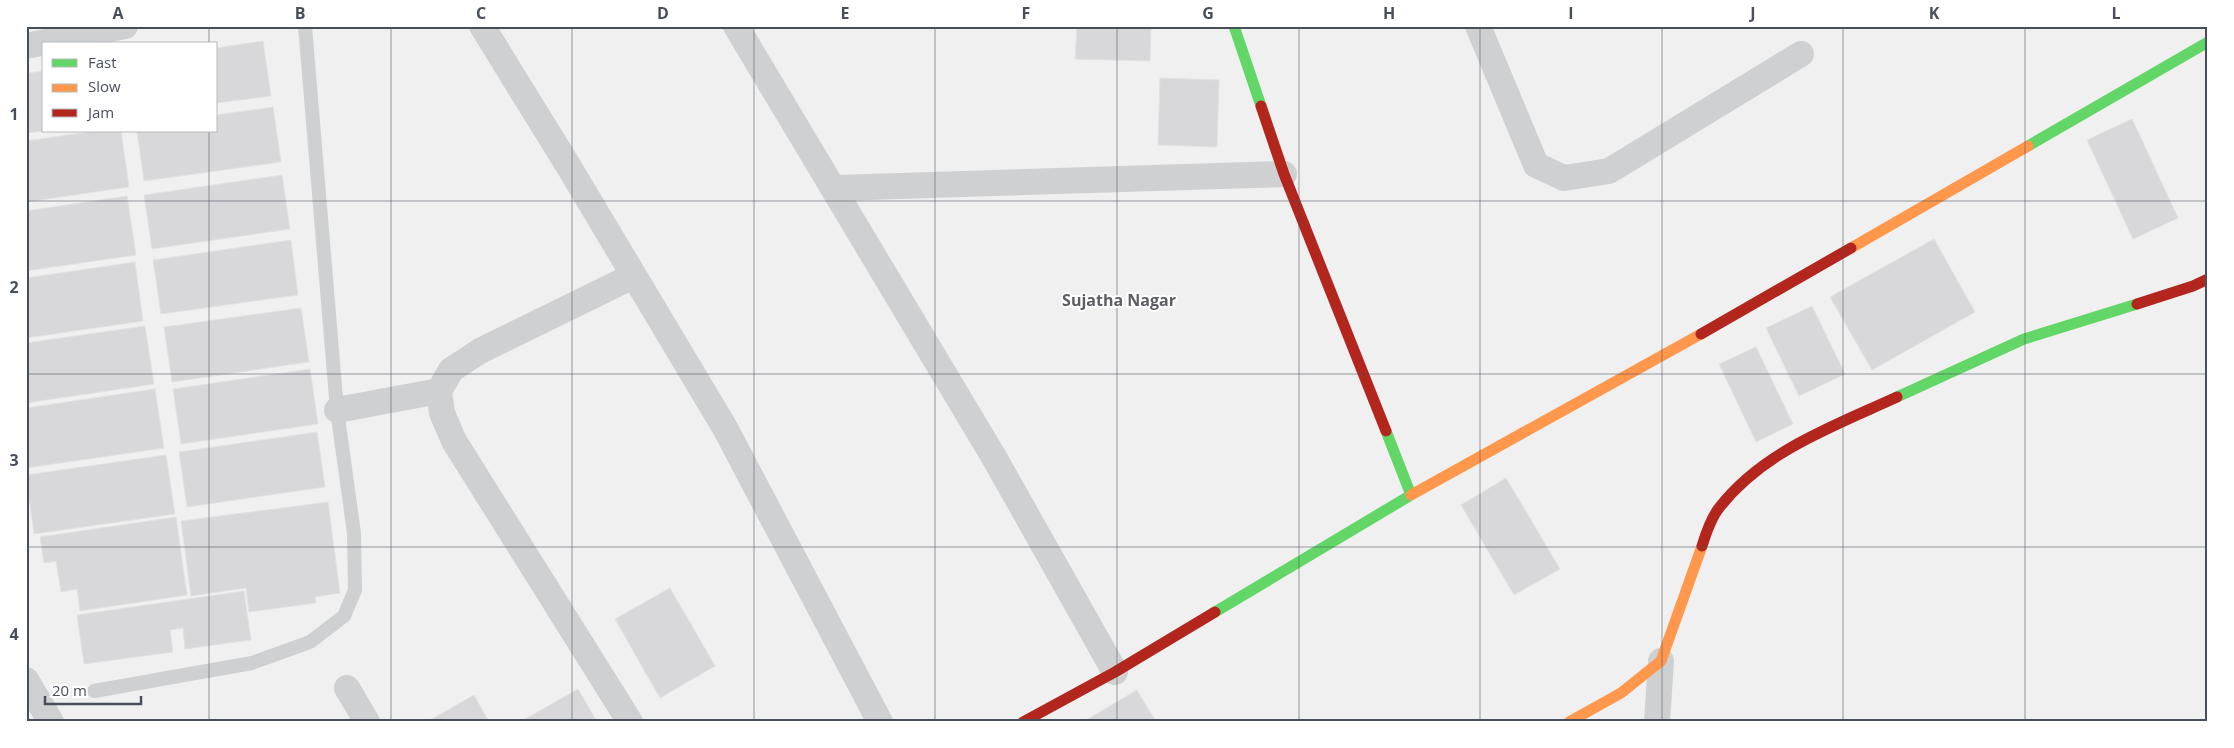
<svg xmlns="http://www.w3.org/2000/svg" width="2234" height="748" font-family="'Open Sans',sans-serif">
<rect width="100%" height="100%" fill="#f0f0f0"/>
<!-- building -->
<g fill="#d8d8da" stroke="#e2e2e3">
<path d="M1077,26h74l-1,35 -75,-2z"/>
<path d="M263,41l8,55 -55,7v-55z"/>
<path d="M44,71v60l-18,2v-60z"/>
<path d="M1160,78l59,2 -2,67 -59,-2z"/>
<path d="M273,107l8,55 -137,19 -7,-50h79v-16z"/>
<path d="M2132,119l46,99 -45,21 -46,-99z"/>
<path d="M96,131h25l8,56 -103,15v-61z"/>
<path d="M282,175l8,54 -138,20 -8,-54z"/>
<path d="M127,196l9,59 -110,16v-60z"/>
<path d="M1934,239l41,73 -103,58 -42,-73z"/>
<path d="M291,240l7,55 -137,19 -8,-54z"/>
<path d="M135,262l8,59 -117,17v-60z"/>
<path d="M1812,306l33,68 -46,22 -33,-68z"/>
<path d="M301,308l8,54 -137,20 -8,-55z"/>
<path d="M145,326l9,58 -128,19v-60z"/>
<path d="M1756,347l37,77 -37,18 -37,-78z"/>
<path d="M310,369l8,55 -137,20 -8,-55z"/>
<path d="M155,389l9,59 -138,20v-60z"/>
<path d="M317,432l8,55 -138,20 -8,-55z"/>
<path d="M166,455l9,59 -141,20 -8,-59z"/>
<path d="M1506,478l54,91 -46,26 -53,-90z"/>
<path d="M328,502l12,91 -25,4 1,6 -67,9 -3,-24 -55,8 -10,-75z"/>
<path d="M176,517l11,78 -107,16 -3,-22 -16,3 -5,-31 -12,2 -4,-26z"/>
<path d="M670,588l45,78 -55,32 -45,-79z"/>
<path d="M244,591l7,49 -66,9 -2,-21 -13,2 3,22 -89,12 -7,-49z"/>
<path d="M578,689l19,33h-77z"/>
<path d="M1137,690l19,32h-73z"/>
<path d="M474,695l15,27h-62z"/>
</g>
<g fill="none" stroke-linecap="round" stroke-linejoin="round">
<!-- lane -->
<path stroke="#cfd0d2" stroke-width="14" d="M94,691l158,-28 58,-21 34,-26 11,-26 -1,-57 -17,-123 -32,-384"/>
<!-- street -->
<g stroke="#cfd0d2" stroke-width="26">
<path d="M482,26l87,141 156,261 155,294"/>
<path d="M736,26l259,433 120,213"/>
<path d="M1478,26l58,139 28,13 45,-7 192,-117"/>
<path d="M26,46l99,-20"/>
<path d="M835,188l449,-14"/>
<path d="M337,410l102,-19"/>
<path d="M26,680l25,42"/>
<path d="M347,688l20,34"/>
<path d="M630,722l-176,-281 -12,-28 -3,-22 12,-21 29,-19 153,-75"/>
<path d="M1657,722l4,-61"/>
</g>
<!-- fast -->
<g stroke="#63d668" stroke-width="11">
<path d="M1234,26l27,80"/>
<path d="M2028,146l180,-104"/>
<path d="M1897,397l127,-58 113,-35"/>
<path d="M1215,612l196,-117 -25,-64"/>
</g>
<!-- slow -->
<g stroke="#ff974d" stroke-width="11">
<path d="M1851,248l177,-102"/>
<path d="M1411,495l290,-161"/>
<path d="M1569,722l52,-29 40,-32 41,-115"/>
</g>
<!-- jam -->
<g stroke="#b3261e" stroke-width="11">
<path d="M1261,106l23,68 102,257"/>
<path d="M2137,304l56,-18 15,-7"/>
<path d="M1701,334l150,-86"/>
<path d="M1702,546c4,-13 9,-28 17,-38 44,-57 115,-82 178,-111"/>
<path d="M1023,722l92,-50 100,-60"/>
</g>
</g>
<!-- grid -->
<path fill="none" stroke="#494f5a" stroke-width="1" stroke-opacity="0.55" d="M209,26v18M391,26v696M572,26v696M754,26v696M935,26v696M1117,26v696M1299,26v696M1480,26v696M1662,26v696M1843,26v696M2025,26v696M209,131v591M26,201h2182M26,374h2182M26,547h2182"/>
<g text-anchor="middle" stroke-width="4" stroke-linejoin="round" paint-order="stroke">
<!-- neighbourhood labels -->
<g font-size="16" font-weight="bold" fill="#5c5e63" stroke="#fff">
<text x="1119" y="306">Sujatha Nagar</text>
</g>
</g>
<!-- border -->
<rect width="2234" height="748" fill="none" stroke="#ffffff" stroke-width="55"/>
<!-- legend -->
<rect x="42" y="42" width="175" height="90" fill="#ffffff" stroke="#b6b9bd"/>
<rect x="52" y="59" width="25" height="8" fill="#63d668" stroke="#b6b9bd"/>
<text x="88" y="68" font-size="15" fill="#494f5a">Fast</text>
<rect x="52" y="84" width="25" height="8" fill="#ff974d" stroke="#b6b9bd"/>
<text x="88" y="92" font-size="15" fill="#494f5a">Slow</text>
<rect x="52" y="109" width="25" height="8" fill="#b3261e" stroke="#b6b9bd"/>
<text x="88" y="118" font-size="15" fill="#494f5a">Jam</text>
<!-- scale -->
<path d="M45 696v8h96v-8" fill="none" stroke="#494f5a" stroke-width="2.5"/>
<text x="52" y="696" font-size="15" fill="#494f5a" stroke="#ffffff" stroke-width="4" paint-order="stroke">20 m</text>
<rect x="28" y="28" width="2178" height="692" fill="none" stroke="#494f5a" stroke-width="2"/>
<g font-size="16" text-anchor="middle" font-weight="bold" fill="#494f5a">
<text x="118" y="19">A</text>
<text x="300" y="19">B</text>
<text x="481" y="19">C</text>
<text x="663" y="19">D</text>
<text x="845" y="19">E</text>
<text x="1026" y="19">F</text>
<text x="1208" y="19">G</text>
<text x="1389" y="19">H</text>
<text x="1571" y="19">I</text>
<text x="1753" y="19">J</text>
<text x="1934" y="19">K</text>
<text x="2116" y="19">L</text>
<text x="14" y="120">1</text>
<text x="14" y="293">2</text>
<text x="14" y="466">3</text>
<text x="14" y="640">4</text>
</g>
</svg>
